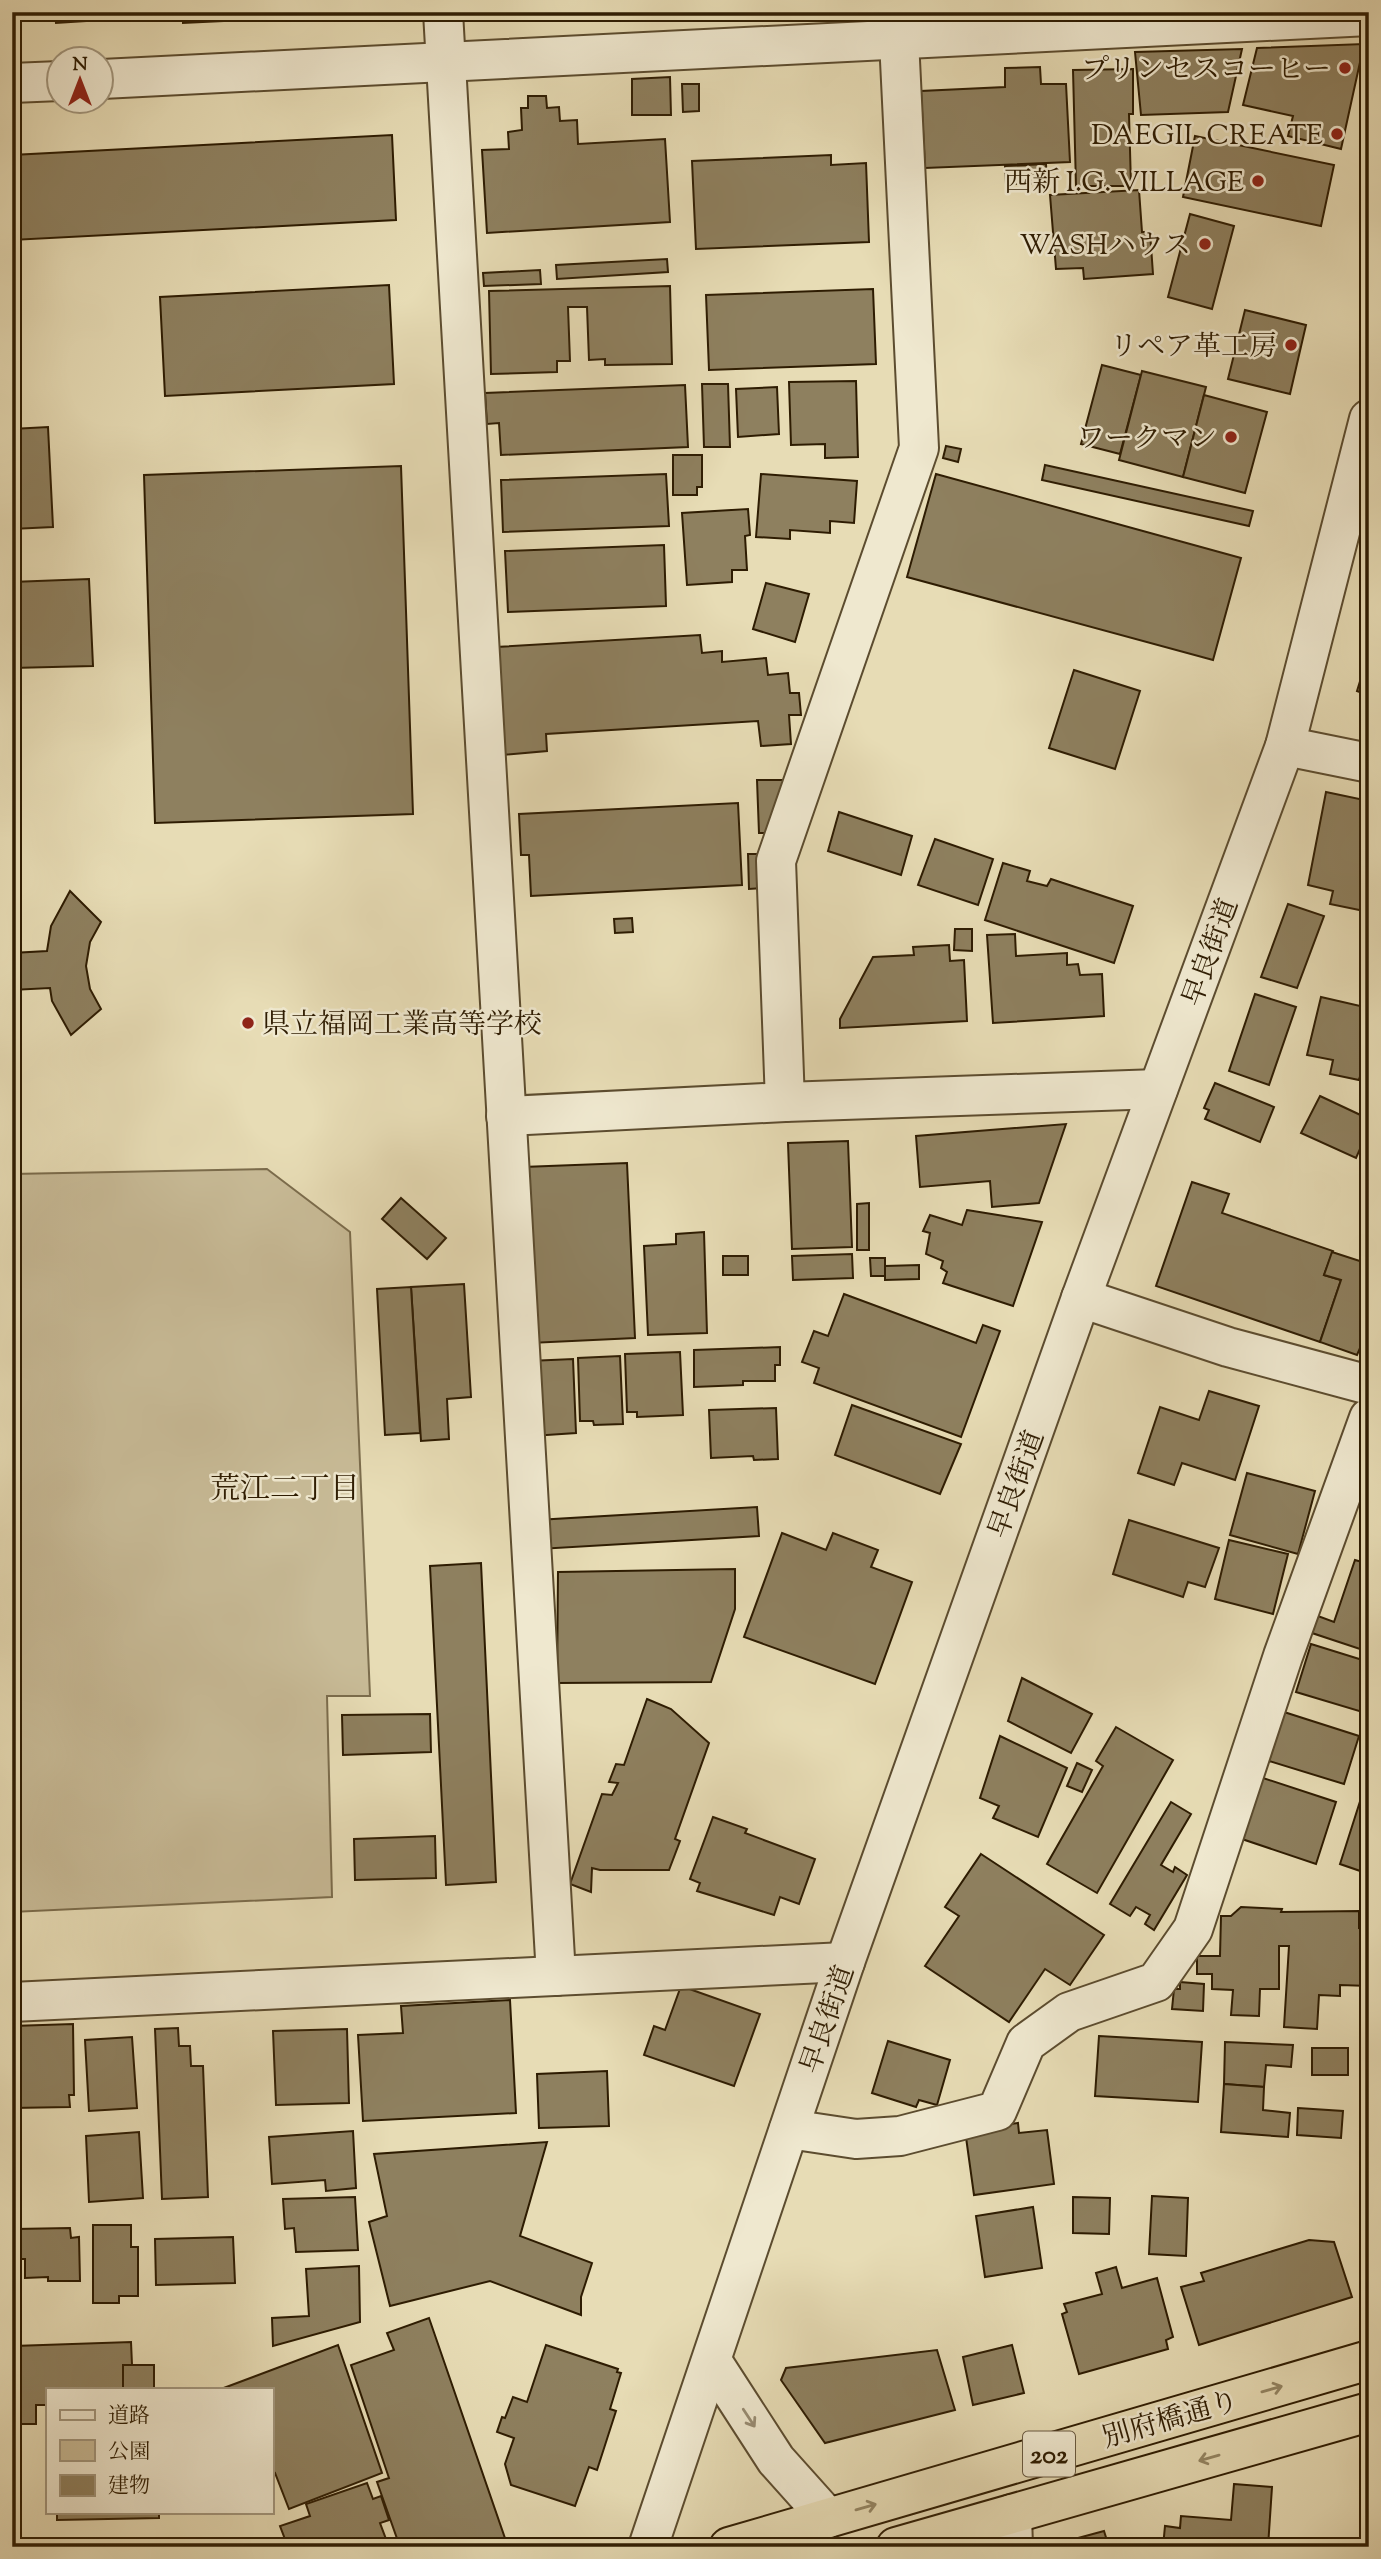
<svg xmlns="http://www.w3.org/2000/svg" width="1381" height="2559" font-family="'Sorts Mill Goudy','Noto Serif JP',serif">
<rect width="100%" height="100%" fill="#e7dcb5"/>
<filter id="stains"><feTurbulence type="fractalNoise" baseFrequency=".00286" numOctaves="4"/><feColorMatrix values="0 0 0 0 .2 0 0 0 0 .09 0 0 0 0 .02 0 0 0 .5 -.17"/></filter>
<radialGradient id="worn" r=".72"><stop offset=".6" stop-color="#630" stop-opacity="0"/><stop offset="1" stop-color="#630" stop-opacity=".3"/></radialGradient>
<!-- green -->
<path fill="#c8bb97" stroke="#7b6c4c" stroke-width="2" d="M267,1169l83,63 20,464h-43l5,201 -320,15v-738z"/>
<!-- building -->
<g fill="#8e805f" stroke="#2e1c02" stroke-width="2">
<path d="M55,12h62v7l-61,4z"/>
<path d="M178,12h62l1,4h-18v5l-40,2v-5h-5z"/>
<path d="M322,12h73v5l-73,4z"/>
<path d="M1364,44l-23,105 -53,-13 5,-20 -50,-11 14,-57z"/>
<path d="M1242,49l-14,63 -87,3 -6,-63z"/>
<path d="M1040,67l1,17h25l4,78 -145,6 -4,-77 84,-4v-19z"/>
<path d="M1133,69v45h-4l2,72h-55l-3,-116z"/>
<path d="M670,77l1,38h-39v-36z"/>
<path d="M682,84h17v27l-16,1z"/>
<path d="M528,96h18l1,12 12,-1 1,14 17,-1 1,24 87,-5 5,83 -183,11 -5,-83 27,-1 -1,-17 14,-2 -1,-22h7z"/>
<path d="M392,135l4,85 -384,20v-85z"/>
<path d="M1195,136l139,29 -13,61 -138,-29z"/>
<path d="M831,155v10l35,-2 3,79 -173,7 -4,-88z"/>
<path d="M1046,164l1,19 -41,1 -1,-18z"/>
<path d="M1139,190l3,42h8l3,42 -69,5 -1,-11 -27,1 -6,-74z"/>
<path d="M1190,214l44,12 -22,83 -44,-12z"/>
<path d="M667,259l1,13 -111,7 -1,-14z"/>
<path d="M540,270l1,14 -57,2 -1,-13z"/>
<path d="M389,285l5,99 -229,12 -5,-99z"/>
<path d="M670,286l2,78 -67,1v-6l-16,1 -2,-53h-19l2,54h-13v11l-66,2 -2,-83z"/>
<path d="M873,289l3,75 -167,6 -3,-75z"/>
<path d="M1245,310l61,15 -16,69 -62,-15z"/>
<path d="M1102,365l39,10 -21,79 -39,-10z"/>
<path d="M1142,371l64,16 -23,90 -64,-17z"/>
<path d="M856,381l2,76 -33,1v-14l-34,1 -2,-63z"/>
<path d="M702,384h26l2,63h-26z"/>
<path d="M685,385l3,62 -187,8 -2,-32 -12,1 -2,-31z"/>
<path d="M777,387l2,47 -41,3 -2,-48z"/>
<path d="M1204,395l63,17 -22,81 -62,-16z"/>
<path d="M48,427l5,100 -41,2v-100z"/>
<path d="M946,446l15,3 -3,13 -15,-4z"/>
<path d="M673,455h29v32h-5v8h-24z"/>
<path d="M1045,465l208,46 -4,15 -207,-46z"/>
<path d="M401,466l12,348 -258,9 -11,-348z"/>
<path d="M666,474l3,52 -166,6 -2,-52z"/>
<path d="M761,474l96,7 -3,42 -24,-2v12l-40,-3v9l-34,-2z"/>
<path d="M936,474l305,84 -28,102 -306,-83z"/>
<path d="M748,509l2,26 -5,1 2,34h-15v12l-45,3 -5,-72z"/>
<path d="M664,545l2,61 -158,6 -3,-61z"/>
<path d="M89,579l4,87 -81,2v-86z"/>
<path d="M766,583l43,11 -14,48 -42,-13z"/>
<path d="M700,635l2,18 20,-2v11l44,-4 2,17 20,-2 2,20h9l2,22h-12l2,29 -30,2 -3,-25 -212,13 1,17 -44,4 -7,-108z"/>
<path d="M1369,652v43l-12,-4z"/>
<path d="M1074,670l66,21 -25,78 -66,-21z"/>
<path d="M757,780h34l-12,53h-20z"/>
<path d="M1326,792l43,9v111l-39,-8 3,-13 -25,-6z"/>
<path d="M738,803l4,82 -211,11 -2,-41h-8l-2,-41z"/>
<path d="M839,812l73,24 -11,39 -73,-24z"/>
<path d="M935,839l58,20 -15,46 -60,-20z"/>
<path d="M748,854h15v34l-14,1z"/>
<path d="M1003,863l27,8 -3,10 20,5 4,-7 82,27 -19,57 -129,-43z"/>
<path d="M70,891l31,31 -11,20 -4,24 4,23 11,20 -30,26 -19,-34 -2,-13 -38,2v-37l35,-2 4,-25z"/>
<path d="M1288,904l36,12 -27,72 -36,-11z"/>
<path d="M632,918l1,14 -18,1 -1,-14z"/>
<path d="M955,929h17v22l-18,-1z"/>
<path d="M1015,934l1,22 51,-3v12l11,-1 2,11 22,-1 2,42 -111,7 -6,-88z"/>
<path d="M949,945l1,16 14,-1 3,61 -127,7v-9l33,-62 41,-2 -1,-8z"/>
<path d="M1255,994l41,13 -27,78 -40,-14z"/>
<path d="M1321,997l48,11v63l-7,-2 -3,11 -29,-6 3,-14 -26,-5z"/>
<path d="M1215,1083l59,24 -14,35 -55,-23 4,-9 -5,-2z"/>
<path d="M1320,1096l49,23v10l-13,29 -55,-25z"/>
<path d="M1066,1124l-27,79 -47,4 -2,-26 -70,6 -4,-51z"/>
<path d="M848,1141l4,106 -60,2 -4,-106z"/>
<path d="M627,1163l8,175 -105,5 -7,-176z"/>
<path d="M1192,1182l37,12 -7,19 111,38 -9,24 17,5 -21,62 -164,-56z"/>
<path d="M401,1198l45,40 -19,21 -45,-40z"/>
<path d="M869,1203v47h-12v-46z"/>
<path d="M967,1210l75,12 -29,84 -70,-23 4,-11 -6,-4 2,-7 -17,-7 4,-21 -7,-2 7,-16 32,10z"/>
<path d="M704,1232l3,101 -59,2 -4,-89 32,-2v-10z"/>
<path d="M1332,1252l37,12v81l-9,3 -3,7 -37,-13 21,-62 -17,-5z"/>
<path d="M852,1254l1,24 -60,2 -1,-24z"/>
<rect x="723" y="1256" width="25" height="19"/>
<path d="M870,1258h15v18h-14z"/>
<path d="M919,1265v14l-34,1v-14z"/>
<path d="M464,1284l7,113 -24,2 2,40 -28,2 -10,-154z"/>
<path d="M411,1287l9,146 -35,2 -8,-146z"/>
<path d="M844,1294l132,49 7,-18 17,6 -39,106 -147,-54 5,-15 -17,-6 12,-31 14,5z"/>
<path d="M780,1347v18h-5v16h-32v4l-49,2v-37z"/>
<path d="M680,1352l3,63 -46,2v-5h-10l-2,-58z"/>
<path d="M620,1356l3,68 -29,1 -1,-4h-13l-2,-63z"/>
<path d="M573,1359l3,74 -44,3 -3,-75z"/>
<path d="M1209,1391l50,15 -24,74 -53,-17 -8,22 -36,-12 22,-66 39,13z"/>
<path d="M852,1405l109,39 -21,50 -105,-39z"/>
<path d="M776,1408l2,51 -24,1 -1,-4 -42,2 -2,-48z"/>
<path d="M1247,1473l68,18 -17,63 -68,-19z"/>
<path d="M757,1507l2,29 -220,13 -2,-29z"/>
<path d="M1129,1520l90,28 -14,39 -17,-5 -5,15 -70,-23z"/>
<path d="M782,1533l44,17 7,-17 45,17 -7,17 41,15 -37,102 -131,-47z"/>
<path d="M1229,1540l59,14 -15,60 -58,-15z"/>
<path d="M1355,1560l14,4v64h-2l-7,21 -48,-16 6,-17 16,6z"/>
<path d="M481,1563l15,319 -50,3 -16,-319z"/>
<path d="M735,1569v40l-24,73 -154,1 1,-111z"/>
<path d="M1311,1644l58,18v52l-73,-22z"/>
<path d="M1022,1678l70,36 -21,39 -63,-32z"/>
<path d="M647,1699l24,10 38,34 -34,96 5,2 -11,29h-69l-8,-2 -1,24 -21,-8 32,-90 10,1 6,-12 -9,-1 7,-18 8,1z"/>
<path d="M1284,1712l75,24 -15,48 -75,-23z"/>
<path d="M430,1714l1,38 -88,3 -1,-40z"/>
<path d="M1116,1727l57,33 -76,133 -50,-29 56,-98 -7,-5z"/>
<path d="M1000,1736l67,32 -29,69 -45,-19 6,-12 -19,-8z"/>
<path d="M1077,1763l15,7 -10,22 -15,-6z"/>
<path d="M1257,1776l79,26 -20,62 -80,-27z"/>
<path d="M1363,1792l6,2v80l-29,-10z"/>
<path d="M1171,1802l20,12 -30,51 12,7 2,-5 12,8 -33,55 -9,-6 5,-9 -14,-8 -6,9 -20,-12z"/>
<path d="M713,1817l34,12 -2,4 70,26 -16,45 -19,-7 -6,18 -77,-24 3,-8 -10,-4z"/>
<path d="M435,1836l1,42 -81,2 -1,-41z"/>
<path d="M981,1854l123,81 -34,50 -25,-16 -36,53 -84,-56 34,-50 -14,-9z"/>
<path d="M1241,1907l41,2 -1,3 78,-1v17l10,1v57l-29,-1v11l-21,-1 -2,34 -33,-2 5,-81h-10v43h-19l-1,27 -28,-1 2,-25 -21,-1v-15h-15v-18h23l1,-40h10z"/>
<path d="M1180,1982l24,2 -1,27 -31,-2 2,-20h6z"/>
<path d="M681,1986l79,28 -26,72 -90,-31 10,-29 11,4z"/>
<path d="M510,2000l6,113 -153,8 -5,-86 45,-2 -2,-27z"/>
<path d="M73,2024l1,71h-5l1,12 -58,1v-82z"/>
<path d="M178,2028l1,18h11l1,20h12l5,131 -46,2 -7,-170z"/>
<path d="M347,2029l2,74 -73,2 -3,-74z"/>
<path d="M1099,2036l103,6 -4,60 -103,-6z"/>
<path d="M132,2037l5,71 -48,3 -4,-71z"/>
<path d="M888,2041l62,19 -13,45 -18,-5 -3,7 -44,-14z"/>
<path d="M1225,2042l68,3 -2,22 -25,-2 -2,22 -40,-3z"/>
<rect x="1312" y="2048" width="36" height="27"/>
<path d="M607,2071l2,55 -70,2 -2,-54z"/>
<path d="M1224,2084l40,3 -1,23 27,3 -2,24 -67,-5z"/>
<path d="M1298,2108l45,3 -2,27 -44,-3z"/>
<path d="M1018,2123l1,10 28,-3 7,54 -80,11 -9,-65z"/>
<path d="M353,2131l3,57 -30,3 -1,-11 -53,4 -3,-47z"/>
<path d="M139,2132l4,66 -54,4 -3,-66z"/>
<path d="M547,2142l-27,94 72,27 -11,34v18l-91,-34 -100,25 -21,-84 18,-6 -13,-62z"/>
<path d="M1152,2196l36,2 -2,58 -37,-2z"/>
<path d="M355,2197l3,53 -62,2 -2,-24 -9,1 -2,-30z"/>
<path d="M1073,2197l37,1 -1,36 -36,-1z"/>
<path d="M1033,2207l9,61 -57,9 -9,-61z"/>
<path d="M93,2225h38v22h7v49h-19v7h-26z"/>
<path d="M70,2228l1,10 8,-1 1,44h-32v-4l-23,1v-19h-10v-30z"/>
<path d="M233,2237l2,46 -79,2 -1,-46z"/>
<path d="M1309,2240l25,2 18,55 -153,48 -18,-58 23,-6 -3,-8z"/>
<path d="M359,2266l1,56 -87,24 -1,-28 37,-2 -3,-47z"/>
<path d="M1116,2267l6,21 35,-10 16,59 -7,3 2,9 -89,25 -17,-60 5,-2 -3,-8 38,-10 -6,-21z"/>
<path d="M429,2318l78,226 -7,3h-100l-23,-65 12,-4 -38,-113 43,-15 -7,-17z"/>
<path d="M131,2342l1,23h-9v24h-76v16h-11v19h-20l-2,-78z"/>
<path d="M338,2345l44,128 -93,36 -14,-36 -4,1v-85h-50z"/>
<path d="M546,2345l72,24 -1,3 4,1 -11,36 6,2 -19,59 -8,-3 -14,39 -64,-21 -6,-21 9,-26 -17,-6 5,-15 3,1 8,-21 14,5z"/>
<path d="M1012,2345l12,48 -51,12 -10,-48z"/>
<path d="M937,2350l18,60 -130,33 -44,-63 5,-12z"/>
<path d="M123,2365h31v24h7h-38z"/>
<path d="M367,2483l6,16 8,-3 8,24 -9,3 9,24h-101l-8,-21 30,-10 -4,-12z"/>
<path d="M1234,2484l38,3 -4,60h-105l2,-21 15,2 1,-12 50,4z"/>
<path d="M57,2512h102v6l-102,2z"/>
<path d="M1104,2531l5,16h-57v-2z"/>
<path d="M167,2542v5h-62v-3z"/>
</g>
<g fill="none" stroke-linecap="round" stroke-linejoin="round">
<!-- minor casing -->
<g stroke="#5c4c2f" stroke-width="42">
<g id="minor">
<path d="M443,12l113,1964"/>
<path d="M102,79l1267,-63"/>
<path d="M12,83l48,-2"/>
<path d="M1285,746l84,17"/>
<path d="M785,1102l-9,-241 143,-413 -20,-408"/>
<path d="M506,1116l279,-14 373,-13"/>
<path d="M1081,1298l147,49 141,38"/>
<path d="M12,2002l833,-40"/>
<path d="M789,2129l67,10 44,-3 97,-25 29,-68 43,-31 87,-30 37,-53 90,-273 86,-238"/>
<path d="M712,2361l64,99 52,58"/>
<path d="M1012,2514l1,33"/>
<path d="M648,2547l197,-585 236,-664 204,-552 84,-327"/>
</g>
</g>
<!-- highway casing -->
<g stroke="#2e1c02" stroke-width="42">
<g id="highway">
<path d="M729,2547l640,-187"/>
<path d="M896,2547l473,-135"/>
</g>
</g>
<!-- minor -->
<use href="#minor" stroke="#efe8cf" stroke-width="38"/>
<!-- highway -->
<use href="#highway" stroke="#e7dcb5" stroke-width="38"/>
</g>
<!-- one-way arrows -->
<defs><path id="oneway-shaft" d="M-6 0H5M1.5-3L5.5 0L1.5 3" fill="none" stroke-width="1.6" stroke-linecap="round" stroke-linejoin="round" transform="scale(1.75)"/></defs>
<g stroke="#948664">
<use href="#oneway-shaft" transform="translate(1272 2389) rotate(-16)"/>
<use href="#oneway-shaft" transform="translate(1209 2458) rotate(164)"/>
<use href="#oneway-shaft" transform="translate(866 2507) rotate(-16)"/>
</g>
<use stroke="#988c73" href="#oneway-shaft" transform="translate(749 2418) rotate(57)"/>
<!-- markers -->
<g fill="#8f2418" stroke="#efe8cf" stroke-width="2.5">
<circle cx="1345" cy="68" r="7"/>
<circle cx="1337" cy="134" r="7"/>
<circle cx="1258" cy="181" r="7"/>
<circle cx="1205" cy="244" r="7"/>
<circle cx="1291" cy="345" r="7"/>
<circle cx="1231" cy="437" r="7"/>
<circle cx="248" cy="1023" r="7"/>
</g>
<g text-anchor="middle" stroke-width="5" stroke-linejoin="round" paint-order="stroke">
<!-- shield labels -->
<rect fill="#efe8cf" stroke="#685940" stroke-width="2" x="1023" y="2431.5" width="52" height="45" rx="5"/>
<g font-size="26" font-weight="bold" fill="#2e1c02">
<text x="1049" y="2463">202</text>
</g>
<!-- poi labels -->
<g font-size="28" fill="#2e1c02" stroke="#efe8cf" text-anchor="end">
<text x="1331" y="78">プリンセスコーヒー</text>
<text x="1323" y="144">DAEGIL CREATE</text>
<text x="1244" y="191">西新 I.G. VILLAGE</text>
<text x="1191" y="254">WASHハウス</text>
<text x="1277" y="355">リペア革工房</text>
<text x="1217" y="447">ワークマン</text>
<text x="262" y="1033" text-anchor="start">県立福岡工業高等学校</text>
</g>
<!-- street labels -->
<g font-size="28" fill="#2e1c02" stroke="#efe8cf">
<text transform="translate(1209 952) rotate(-70)" y="10">早良街道</text>
<text transform="translate(1015 1484) rotate(-70)" y="10">早良街道</text>
<text transform="translate(826 2019) rotate(-71)" y="10">早良街道</text>
<text transform="translate(1170 2418) rotate(-16)" y="10">別府橋通り</text>
</g>
<!-- neighbourhood labels -->
<g font-size="30" fill="#2e1c02" stroke="#efe8cf">
<text x="285" y="1498">荒江二丁目</text>
</g>
</g>
<!-- margin -->
<rect width="1381" height="2559" fill="none" stroke="#e7dcb5" stroke-width="42"/>
<rect x="14" y="14" width="1353" height="2531" fill="none" stroke="#2e1c02" stroke-width="3.5"/>
<rect x="21" y="21" width="1339" height="2517" fill="none" stroke="#2e1c02" stroke-width="2"/>
<!-- legend -->
<rect x="46" y="2388" width="228" height="126" fill="#efe8cf" stroke="#a2967d" stroke-width="2"/>
<rect x="60" y="2410" width="35" height="10" fill="#efe8cf" stroke="#a2967d" stroke-width="2"/>
<text x="108" y="2422" font-size="21" fill="#2e1c02">道路</text>
<rect x="60" y="2440" width="35" height="21" fill="#c8bb97" stroke="#a2967d" stroke-width="2"/>
<text x="108" y="2458" font-size="21" fill="#2e1c02">公園</text>
<rect x="60" y="2475" width="35" height="21" fill="#8e805f" stroke="#a2967d" stroke-width="2"/>
<text x="108" y="2492" font-size="21" fill="#2e1c02">建物</text>
<!-- north arrow -->
<g transform="translate(80 80)"><circle r="33" fill="#efe8cf" stroke="#a2967d" stroke-width="2"/>
<path d="M0-5L12 26L0 18L-12 26Z" fill="#8f2418"/>
<text y="-10" font-size="19" font-weight="bold" text-anchor="middle" fill="#2e1c02">N</text>
</g>
<rect width="100%" height="100%" filter="url(#stains)"/>
<rect width="100%" height="100%" fill="url(#worn)"/>
</svg>
